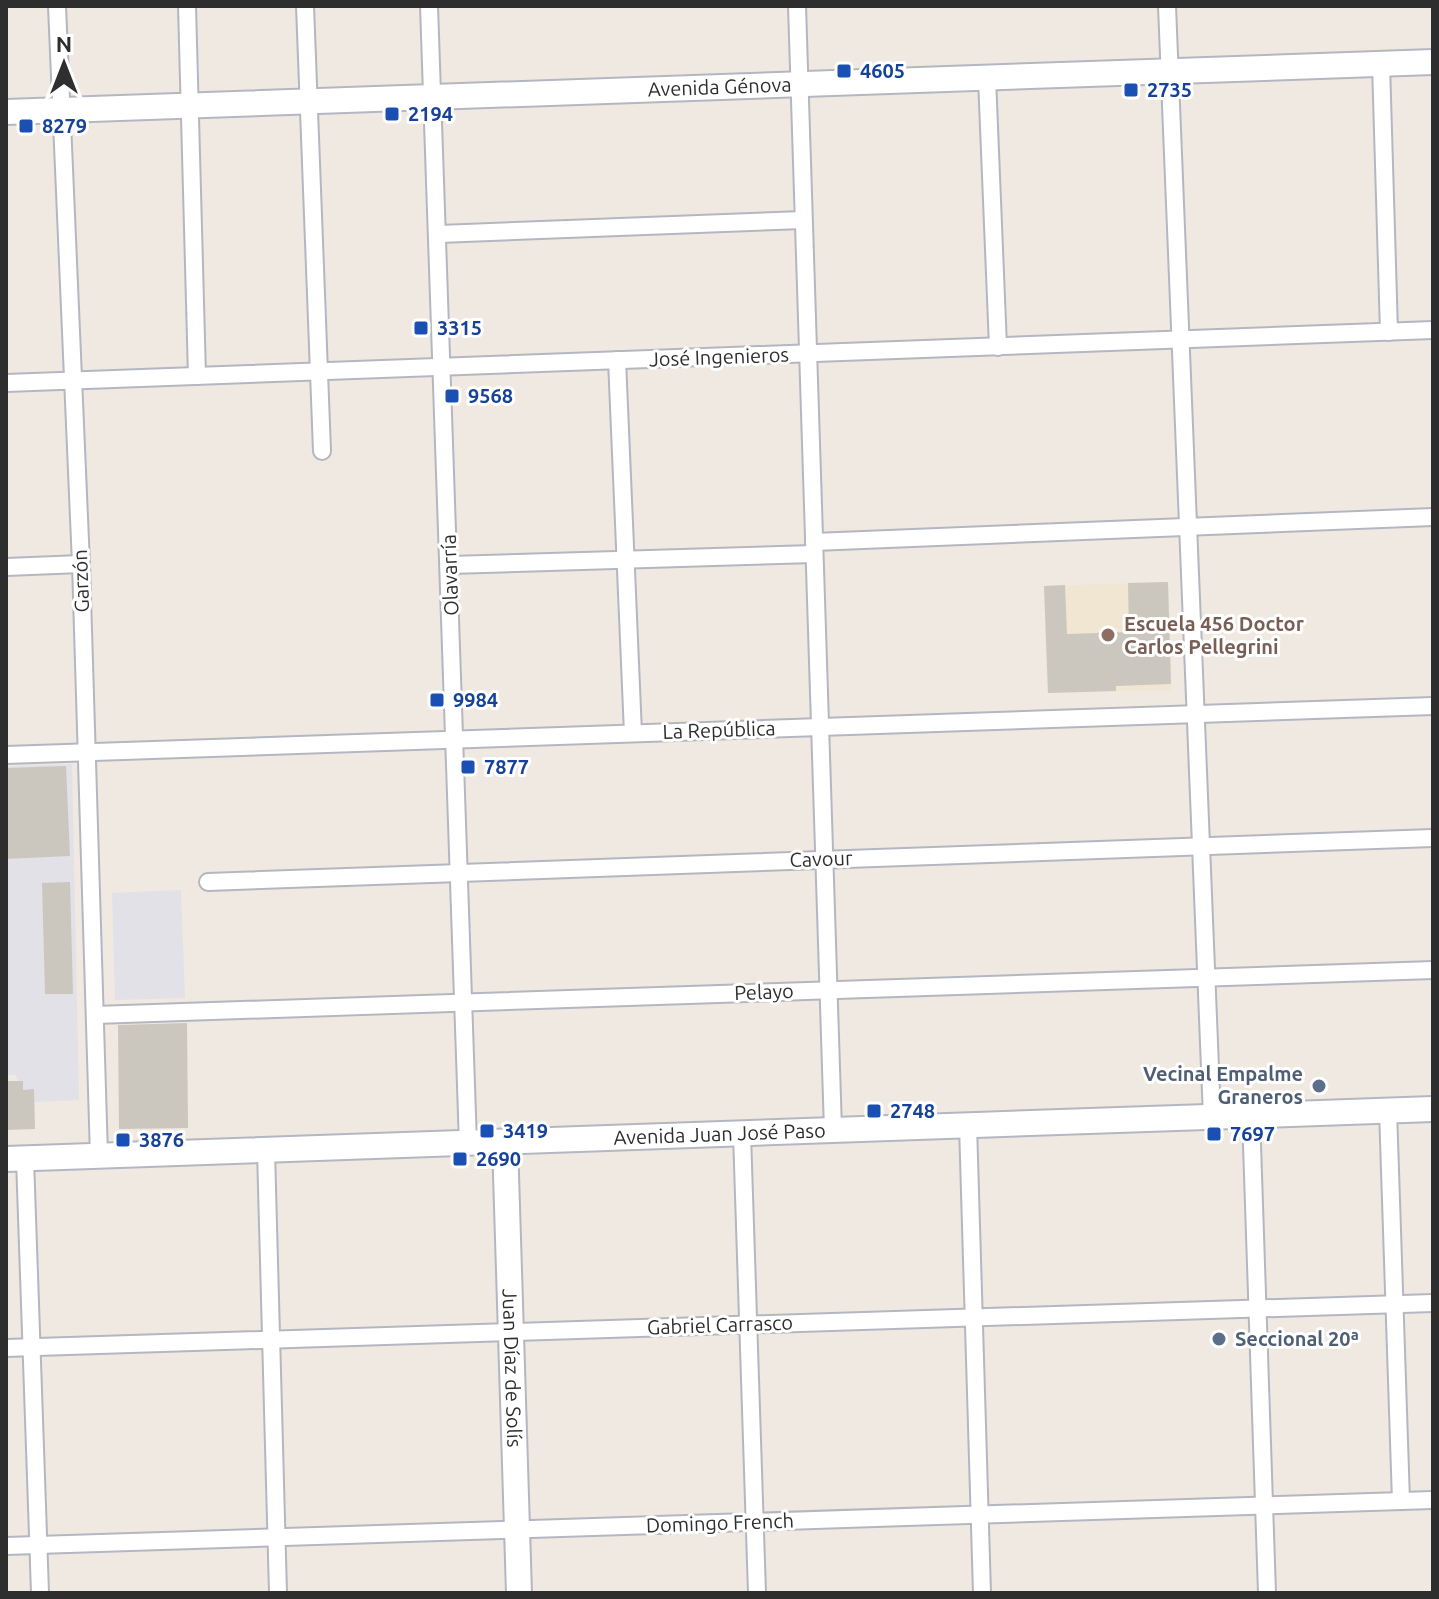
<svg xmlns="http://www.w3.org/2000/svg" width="1439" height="1599" font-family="Ubuntu,sans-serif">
<rect width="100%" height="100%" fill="#efe9e1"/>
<!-- industrial -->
<g fill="#e3e1e8">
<path d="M72,764l7,336 -45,2v-12h-11l-8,-15h-9v-309z"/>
<path d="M181,890l4,108 -70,2 -3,-107z"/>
</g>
<!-- education -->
<path fill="#f0e6d1" d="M1168,582l4,108 -125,3 -3,-107z"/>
<!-- building -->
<g fill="#cbc7bf">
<path d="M1168,582l3,102 -55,2v5l-68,2 -4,-107 21,-1 2,49 62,-2 -1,-49z"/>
<path d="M66,766l4,90 -64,3v-91z"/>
<path d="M70,882l3,112h-28l-3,-111z"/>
<path d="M187,1023l1,105 -69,1 -1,-104z"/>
<path d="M6,1081h17v9l11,-1 1,40 -29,1z"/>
</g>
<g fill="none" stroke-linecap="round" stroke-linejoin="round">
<!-- street casing -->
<g stroke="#b4b7c1" stroke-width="20">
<g id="street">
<path d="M57,6l24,558 18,592"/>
<path d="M187,6l10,370"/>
<path d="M305,6l17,445"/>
<path d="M429,6l39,1138"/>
<path d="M797,6l36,1124"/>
<path d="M1167,6l45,1111"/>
<path d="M1381,64l8,268"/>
<path d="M987,78l11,269"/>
<path d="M439,234l364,-14"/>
<path d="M617,360l16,373"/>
<path d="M6,383l1427,-53"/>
<path d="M814,542l619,-25"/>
<path d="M450,565l364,-11"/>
<path d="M6,567l75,-3"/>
<path d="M6,755l1427,-49"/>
<path d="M208,882l1225,-44"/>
<path d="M95,1015l1338,-45"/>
<path d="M1388,1110l13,391"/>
<path d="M1251,1115l16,478"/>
<path d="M968,1125l14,468"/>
<path d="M742,1134l15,459"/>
<path d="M266,1151l12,442"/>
<path d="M25,1159l15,434"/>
<path d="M6,1348l1427,-45"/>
<path d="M6,1546l1427,-46"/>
</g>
</g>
<!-- secondary casing -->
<g stroke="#b4b7c1" stroke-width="28">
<g id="secondary">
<path id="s1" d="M6,112l1427,-50"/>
<path id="s2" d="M505,1142l14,451"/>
<path id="s3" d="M6,1159l1427,-50"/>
</g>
</g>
<!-- street -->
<use href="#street" stroke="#fff" stroke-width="16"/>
<!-- secondary -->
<use href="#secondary" stroke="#fff" stroke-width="24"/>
</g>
<!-- markers -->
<g fill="#1a4fb4" stroke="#fff" stroke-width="3">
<rect x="836" y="63" width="16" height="16" rx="4"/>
<rect x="1123" y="82" width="16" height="16" rx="4"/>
<rect x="384" y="106" width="16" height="16" rx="4"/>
<rect x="18" y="118" width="16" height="16" rx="4"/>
<rect x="413" y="320" width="16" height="16" rx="4"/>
<rect x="444" y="388" width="16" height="16" rx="4"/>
<rect x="429" y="692" width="16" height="16" rx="4"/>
<rect x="460" y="759" width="16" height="16" rx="4"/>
<rect x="866" y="1103" width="16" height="16" rx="4"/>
<rect x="479" y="1123" width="16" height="16" rx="4"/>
<rect x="1206" y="1126" width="16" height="16" rx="4"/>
<rect x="115" y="1132" width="16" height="16" rx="4"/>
<rect x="452" y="1151" width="16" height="16" rx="4"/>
</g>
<circle fill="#8d6e63" stroke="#fff" stroke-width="3" cx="1108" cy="635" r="8"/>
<g fill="#5c6f8a" stroke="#fff" stroke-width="3">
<circle cx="1319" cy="1086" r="8"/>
<circle cx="1219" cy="1339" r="8"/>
</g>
<g text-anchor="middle" stroke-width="6" stroke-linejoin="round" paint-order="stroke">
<!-- transit labels -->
<g font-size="20" font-weight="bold" fill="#164399" stroke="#fff" text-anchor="start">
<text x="860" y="78">4605</text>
<text x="1147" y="97">2735</text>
<text x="408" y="121">2194</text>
<text x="42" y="133">8279</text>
<text x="437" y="335">3315</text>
<text x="468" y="403">9568</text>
<text x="453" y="707">9984</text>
<text x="484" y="774">7877</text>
<text x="890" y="1118">2748</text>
<text x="503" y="1138">3419</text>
<text x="1230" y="1141">7697</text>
<text x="139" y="1147">3876</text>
<text x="476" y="1166">2690</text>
</g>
<!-- street labels -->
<g font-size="20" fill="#2e2e2e" stroke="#fff">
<text dy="7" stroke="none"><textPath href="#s1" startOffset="714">Avenida Génova</textPath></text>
<text transform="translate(719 357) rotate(-2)" y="7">José Ingenieros</text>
<text transform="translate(450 575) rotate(-92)" y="7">Olavarría</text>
<text transform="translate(81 581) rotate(-92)" y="7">Garzón</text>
<text transform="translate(719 730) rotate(-2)" y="7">La República</text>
<text transform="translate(821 859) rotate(-2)" y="7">Cavour</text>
<text transform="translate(764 992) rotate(-2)" y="7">Pelayo</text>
<text dy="7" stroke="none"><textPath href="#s3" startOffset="714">Avenida Juan José Paso</textPath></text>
<text transform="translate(720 1325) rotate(-2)" y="7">Gabriel Carrasco</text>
<text dy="7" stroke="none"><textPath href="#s2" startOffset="226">Juan Díaz de Solís</textPath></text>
<text transform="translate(720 1523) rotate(-2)" y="7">Domingo French</text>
</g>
<!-- education labels -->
<g font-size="20" font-weight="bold" fill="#785e54" stroke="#fff" text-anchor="start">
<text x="1124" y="631">Escuela 456 Doctor<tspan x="1124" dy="23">Carlos Pellegrini</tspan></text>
</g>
<!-- service labels -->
<g font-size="20" font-weight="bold" fill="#4e5e75" stroke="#fff" text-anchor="end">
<text x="1303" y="1081">Vecinal Empalme<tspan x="1303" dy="23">Graneros</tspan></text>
<text x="1235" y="1346" text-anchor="start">Seccional 20ª</text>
</g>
</g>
<!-- border -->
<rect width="1439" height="1599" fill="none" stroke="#2e2e2e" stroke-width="16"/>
<!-- north arrow -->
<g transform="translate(64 64)" stroke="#ffffff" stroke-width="6" paint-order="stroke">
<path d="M0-6L14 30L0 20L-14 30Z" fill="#2e2e2e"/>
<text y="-12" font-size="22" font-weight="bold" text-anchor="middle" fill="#2e2e2e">N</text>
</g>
</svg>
